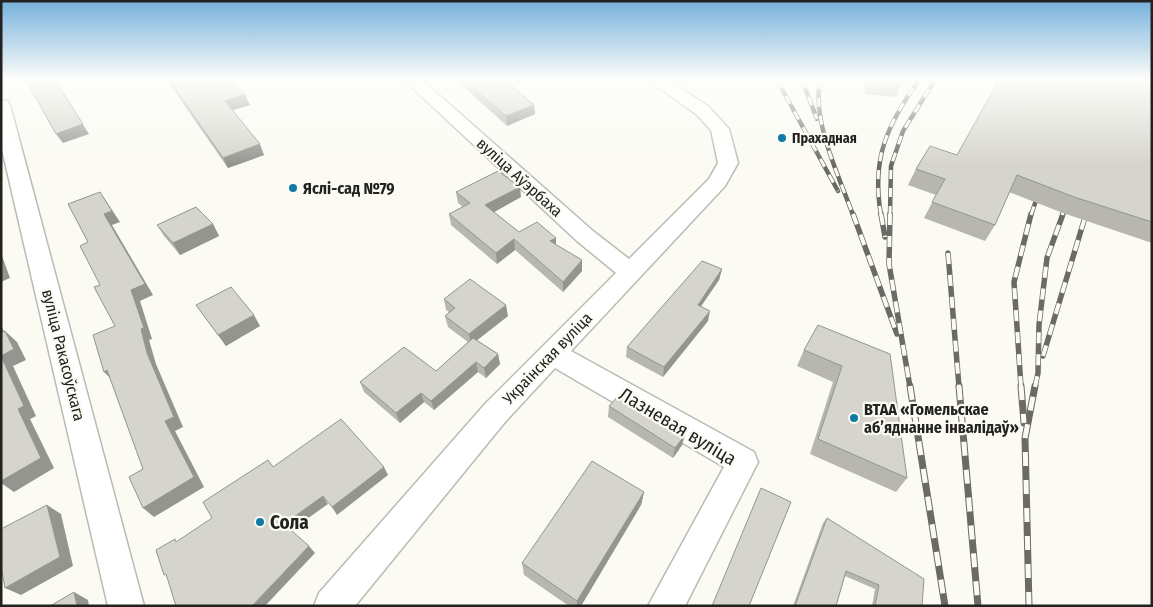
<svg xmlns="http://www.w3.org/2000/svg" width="1153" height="607" font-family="'Fira Sans Condensed',sans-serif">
<rect width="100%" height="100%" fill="#fbfaf3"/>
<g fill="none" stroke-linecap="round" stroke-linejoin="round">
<!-- minor casing -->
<g stroke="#bbbab3" stroke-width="3">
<g id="minor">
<path d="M404,80h18l171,151 36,28 80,-80 9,-16 -7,-33 -15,-16 -48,-34h20l40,26 21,23 9,34 -13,23 -154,165 183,101 4,10 -73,144h-37l76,-139 -169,-99 -50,54 -150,184h-41l5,-13 166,-189 131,-131 -39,-32z"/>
<path d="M1,100l6,1 3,4 134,501h-36l-107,-461z"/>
</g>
</g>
<!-- minor -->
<use href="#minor" fill="#fff" fill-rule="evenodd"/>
<!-- rail-far2 casing -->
<g stroke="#6b6a66" stroke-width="4.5">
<g id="rail-far2">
<path d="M777,80l61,111"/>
<path d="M802,80l15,39"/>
<path d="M820,80c-8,42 19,96 33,135"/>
<path d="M881,215c-10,-56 6,-90 38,-135"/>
<path d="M890,215l1,-49 12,-35 32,-51"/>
<path d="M1031,215l9,-26"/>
<path d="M1062,215l5,-14"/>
<path d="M1085,215l3,-9"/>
</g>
</g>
<!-- rail-far1 casing -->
<g stroke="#6b6a66" stroke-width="5.5">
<g id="rail-far1">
<path d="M853,214l44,120"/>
<path d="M881,214l4,23"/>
<path d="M890,214l-1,50 21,123"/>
<path d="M948,253l11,134"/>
<path d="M1043,356l43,-142"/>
<path d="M1021,387l-7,-105 17,-68"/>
<path d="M1035,387l3,-14 1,-48 8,-67 16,-44"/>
</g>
</g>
<!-- rail casing -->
<g stroke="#6b6a66" stroke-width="7">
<g id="rail">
<path d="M910,386l35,220"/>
<path d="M959,386l19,220"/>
<path d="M1021,386l3,37"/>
<path d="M1029,606l-4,-168 10,-52"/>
</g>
</g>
<!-- rail-far2 -->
<use href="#rail-far2" stroke="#fbfaf3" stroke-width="3" stroke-dasharray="9" stroke-linecap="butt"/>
<!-- rail-far1 -->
<use href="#rail-far1" stroke="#fbfaf3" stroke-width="4" stroke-dasharray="11" stroke-linecap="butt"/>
<!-- rail -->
<use href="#rail" stroke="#fbfaf3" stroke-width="5" stroke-dasharray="14" stroke-linecap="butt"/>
</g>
<!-- wall -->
<g fill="#b7b7b0">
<path d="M168,80h61l21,25 -17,5 31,45 -36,13 -58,-83z"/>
<path d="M456,80h49l29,25 1,9 -28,12z"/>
<path d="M864,80h38v2l-6,15 -31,-3z"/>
<path d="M1152,80v163l-89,-30 -54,-21 -14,33 -10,16 -61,-23 12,-23 -28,-10 8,-16 41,-14z"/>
<path d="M456,192l65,5 -27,15 25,20 37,6v7l26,26 -19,21 -48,-42 -18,14 -46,-39 -2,-11 14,-7 -5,-4z"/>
<path d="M213,224l6,12 -39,19 -16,-19 -7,-11z"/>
<path d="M722,269l-3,11 -18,26 7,15 -45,56 -37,-20 1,-10z"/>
<path d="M444,299l64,17 -31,24 21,14 2,10 -14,14 -8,-6 -44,38 -10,-8 -24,21 -36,-31 -4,-10 76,-11 32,-29 -20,-15 -3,-11 4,-4 -3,-2z"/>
<path d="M196,305l64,21 -34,20z"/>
<path d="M818,325l89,153 -11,14 -86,-38 23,-72 -36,-16 7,-16z"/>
<path d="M609,406l76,29 -3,10 -9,13 -65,-41z"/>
<path d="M644,492l-3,13 -60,101h-12l-45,-31 -2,-12z"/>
<path d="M827,518l95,88h-50l3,-17 -30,-13 -9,30h-43l30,-83z"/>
</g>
<!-- shaded-wall -->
<g fill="#959590">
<path d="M55,80h3l-3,1 34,53 -26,9 -7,-9z"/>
<path d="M245,94l5,11 -20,6 -5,-10z"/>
<path d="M534,105l1,9 -28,12 -1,-10z"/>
<path d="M260,144l4,11 -36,13 -5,-10z"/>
<path d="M520,187l1,10 -34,19 -2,-11z"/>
<path d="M100,192l20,30 -8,3 41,70 -13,6 12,38 -3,1 7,24 27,63 -8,4 29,56 -50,30 -11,-9 22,-87 -18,-68 -43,-139z"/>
<path d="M213,224l6,12 -39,19 -7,-12z"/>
<path d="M556,238v11l-6,-8z"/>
<path d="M514,239l1,11 -18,14 -1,-11z"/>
<path d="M1,253l9,25 -9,4z"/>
<path d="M582,260v11l-19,21v-10z"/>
<path d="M722,269l-3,11 -24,35 3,-10z"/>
<path d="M506,305l2,11 -37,29 -2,-11z"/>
<path d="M710,311l-2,10 -45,56 1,-10z"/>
<path d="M254,315l6,11 -34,20 -8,-11z"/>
<path d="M1,324l8,22 -8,-8z"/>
<path d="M5,331l12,11 9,18 -13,6 23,50 -6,3 24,49 -40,24 -13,-9 17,-74 -17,-53z"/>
<path d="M498,354l2,10 -14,14 -2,-10z"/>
<path d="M476,362l2,10 -44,38 -3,-9z"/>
<path d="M107,370l7,12 -10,-10z"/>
<path d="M421,393l3,9 -24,21 -4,-10z"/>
<path d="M685,435l-3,10 -9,13 2,-10z"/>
<path d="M384,467l4,8 -51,40 -5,-8z"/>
<path d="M644,492l-3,13 -60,101h-4v-5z"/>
<path d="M323,496l5,8 -38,27 -6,-7z"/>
<path d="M47,505l14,9 12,52 -52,29 -16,-7z"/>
<path d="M309,546l6,7 -50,53h-13z"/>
<path d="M74,592l14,8 1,6h-12z"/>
</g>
<!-- building -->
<g fill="#d5d5cd" stroke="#959590">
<path d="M26,80h29l28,44 -27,10z"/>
<path d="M169,80h60l16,14 -20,7 35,43 -37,14z"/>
<path d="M464,80h41l29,25 -28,11z"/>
<path d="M885,80h17v2z"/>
<path d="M999,80h153v142l-78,-25 -57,-22 -22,50 -63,-23 13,-23 -29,-10 14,-23 27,9z"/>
<path d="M498,171l22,16 -35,18 34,27 18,-10 19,16 -6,3 32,19 -19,22 -49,-43 -18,14 -47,-39 21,-11 -14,-11z"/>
<path d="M100,192l12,19 -8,3 41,70 -14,6 13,38 -3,1 6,24 27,64 -9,4 29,56 -51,31 -14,-31 14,-8 -36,-99 -3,2 -11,-37 22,-9 -21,-39 6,-2 -20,-39 8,-4 -20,-38z"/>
<path d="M196,207l17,17 -40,19 -16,-18z"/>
<path d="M702,261l20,8 -24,36 12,6 -46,56 -37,-20z"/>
<path d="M470,279l36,26 -37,29 -24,-18 10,-8 -11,-9z"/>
<path d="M231,287l23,28 -36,20 -22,-30z"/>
<path d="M818,325l72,29 17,124 -89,-39 24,-73 -38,-16z"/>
<path d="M5,331l9,18 -13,7v-23z"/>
<path d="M473,338l25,16 -14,14 -8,-6 -45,39 -10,-8 -25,20 -36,-31 44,-35 32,24z"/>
<path d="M1,356l23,50 -6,3 23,49 -40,23z"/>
<path d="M618,396l67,39 -10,13 -66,-42z"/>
<path d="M341,419l43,48 -52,40 -9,-11 -39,28 25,22 -57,60h-76l-10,-32 -2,1 -8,-25 19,-11 1,3 36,-24 -9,-16 65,-42 5,7z"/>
<path d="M592,461l52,31 -67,109 -55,-38z"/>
<path d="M761,488l30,14 -42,104h-37z"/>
<path d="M47,505l13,52 -55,31 -4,-22v-37z"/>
<path d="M827,518l97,61 -2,27h-47l4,-21 -33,-14 -10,35h-41z"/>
<path d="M74,592l3,14h-27z"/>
</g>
<!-- sky -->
<linearGradient id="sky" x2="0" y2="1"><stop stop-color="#75b0dc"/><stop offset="0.48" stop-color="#fdfdfa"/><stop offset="1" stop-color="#fdfdfa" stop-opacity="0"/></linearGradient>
<rect width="1153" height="165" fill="url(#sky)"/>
<!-- markers -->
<g fill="#107aa4" stroke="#fbfaf3" stroke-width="2">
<circle cx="782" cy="138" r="5"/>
<circle cx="293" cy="188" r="5"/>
<circle cx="854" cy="418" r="5"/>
<circle cx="260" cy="522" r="5"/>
</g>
<g text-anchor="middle" stroke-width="4.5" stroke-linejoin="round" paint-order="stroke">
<!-- far-poi labels -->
<g font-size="14" font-weight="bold" fill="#232220" stroke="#fbfaf3" text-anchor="start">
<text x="792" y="143">Прахадная</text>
</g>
<!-- street labels -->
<g font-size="16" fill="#232220" stroke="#fbfaf3">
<text transform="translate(520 177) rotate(42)" y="6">вуліца Аўэрбаха</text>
<text transform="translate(64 355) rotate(76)" y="6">вуліца Ракасоўскага</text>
<text transform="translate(547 358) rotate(-46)" y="6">Украінская вуліца</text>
</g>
<!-- poi labels -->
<g font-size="16" font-weight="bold" fill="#232220" stroke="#fbfaf3" text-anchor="start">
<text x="303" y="194">Яслі-сад №79</text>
<text x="864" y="415">ВТАА «Гомельскае<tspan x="864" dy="18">абʼяднанне інвалідаў»</tspan></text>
</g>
<!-- near-street labels -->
<g font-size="19" fill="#232220" stroke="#fbfaf3">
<text transform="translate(678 426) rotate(31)" y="7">Лазневая вуліца</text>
</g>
<!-- near-poi labels -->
<g font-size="19" font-weight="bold" fill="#232220" stroke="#fbfaf3" text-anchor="start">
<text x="270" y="529">Сола</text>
</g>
</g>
<!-- border -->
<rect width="1153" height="607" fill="none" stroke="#232220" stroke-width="5"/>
</svg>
